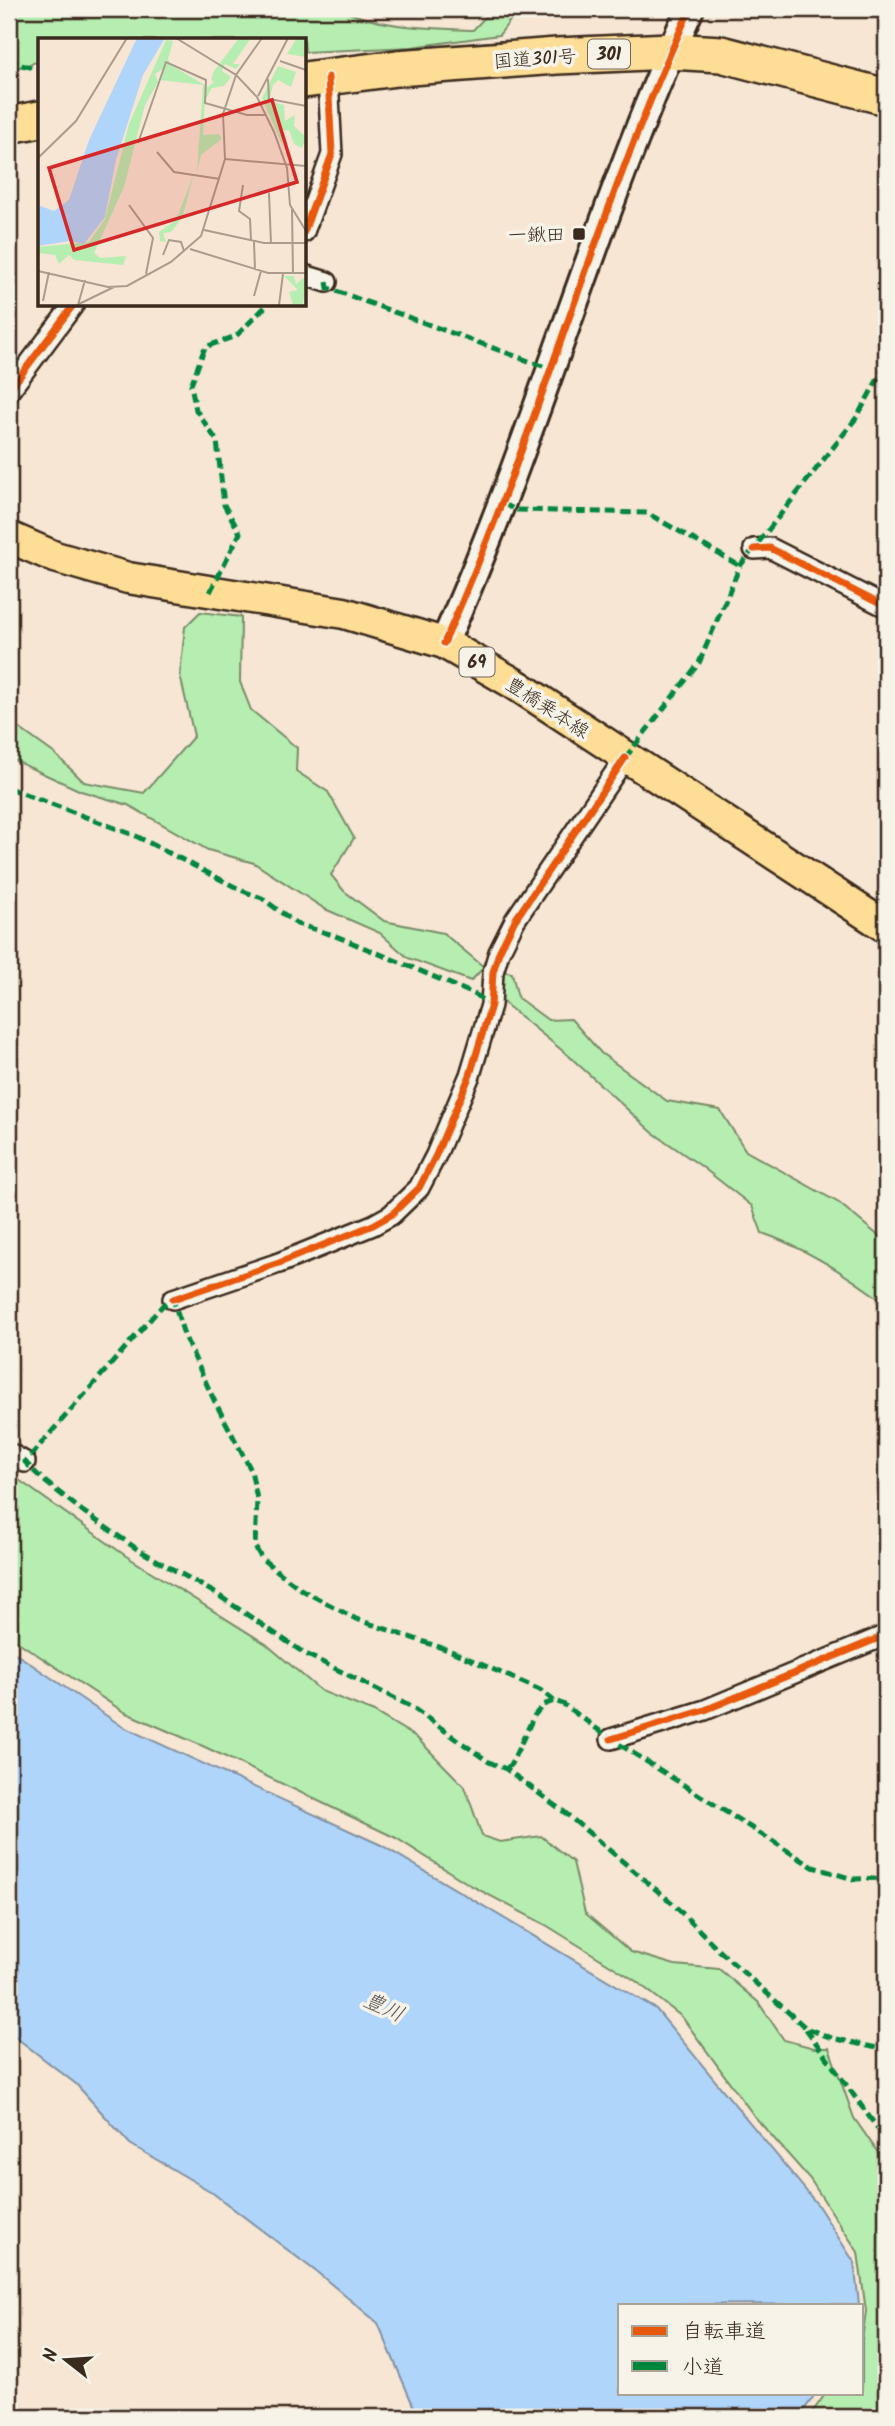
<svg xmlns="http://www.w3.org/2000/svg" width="895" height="2426" font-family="Kalam,'Klee One',sans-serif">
<rect width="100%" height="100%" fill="#f6e6d3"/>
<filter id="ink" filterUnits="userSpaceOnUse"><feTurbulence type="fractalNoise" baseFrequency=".0143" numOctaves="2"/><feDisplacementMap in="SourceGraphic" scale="14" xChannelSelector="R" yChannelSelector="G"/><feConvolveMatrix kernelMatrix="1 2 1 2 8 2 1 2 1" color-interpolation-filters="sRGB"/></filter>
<g filter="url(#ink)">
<!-- green -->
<g fill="#b6eeb1" stroke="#788c68" stroke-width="2">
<path d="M16,9h324c40,19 89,19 133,21l19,-20 20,8 -13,17 -87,12 -107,5 -1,-12h-264v21l-31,9v-48z"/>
<path d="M200,612l41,5 -1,65 11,28 46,38 -1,23 32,21 26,46 -23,37 13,16 40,30 59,12 41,34 -13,14 -63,-23 -28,-25 -55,-24 -71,-46 -46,-13 -80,-45 -47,-14 -72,-33v-37l46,33 29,28 60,11 50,-57 -14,-61 5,-48z"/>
<path d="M502,971l10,2 6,25 30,22 23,-1 30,34 66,48 53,9 26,41 93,52 47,39v62c-38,-29 -78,-55 -124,-71l-10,-27 -51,-40 -49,-34 -83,-76 -70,-57z"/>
<path d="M9,1473l117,83 140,88 55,47 53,21 42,25 49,50 17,49 18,6 41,-6 32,26 12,51 46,39 44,13 44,4 39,33 26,38 30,8h15l25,70 32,46v253h-77l17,-24h36v-53l4,-29 -8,-59 -48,-73 -55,-62 -73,-100 -46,-36 -90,-56 -76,-40 -74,-47 -191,-91 -81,-35 -115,-76z"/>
</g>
<!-- water -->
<path fill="#b0d5fa" stroke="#8191a2" stroke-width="2" d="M9,1649l114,78 258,118 275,164 161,195 37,58 5,42 -239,1v88h196l-17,24h-381l-40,-94 -60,-50 -108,-82 -80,-47 -54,-60 -67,-52z"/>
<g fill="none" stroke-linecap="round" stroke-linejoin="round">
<!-- street casing -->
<g stroke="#3b2a1e" stroke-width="24">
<g id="street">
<path d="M304,232l28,-78 -4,-77"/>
<path d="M304,275l23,7"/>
<path d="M9,391l65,-87"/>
<path d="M754,549l16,-1 116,59"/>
<path d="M173,1299l106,-36 94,-38 18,-10 28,-27 17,-33 34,-80 21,-70 2,-33 6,-20 16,-32 110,-162"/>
<path d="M9,1453l16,9"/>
<path d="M611,1739l94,-29 181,-75"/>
</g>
</g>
<!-- secondary casing -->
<g stroke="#3b2a1e" stroke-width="32">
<path id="secondary" d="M444,643c93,-207 151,-428 246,-634"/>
</g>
<!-- primary casing -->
<g stroke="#3b2a1e" stroke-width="35">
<path id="primary" d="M9,537l46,20 73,21 216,35 100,30 71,41 371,243"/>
</g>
<!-- highway casing -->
<g stroke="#3b2a1e" stroke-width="40">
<g id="highway">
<path d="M304,80l93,-12 160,-12 113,-5 51,3 165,43"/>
<path d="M9,125l31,-6"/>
</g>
</g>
<!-- street -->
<use href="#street" stroke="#f7f3e8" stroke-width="19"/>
<!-- secondary -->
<use href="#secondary" stroke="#f7f3e8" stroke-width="26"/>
<!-- primary -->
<use href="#primary" stroke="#fedd96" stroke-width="30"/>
<!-- highway -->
<use href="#highway" stroke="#fedd96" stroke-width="35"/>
<!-- quiet -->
<g stroke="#00873e" stroke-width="5" stroke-dasharray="10 5" stroke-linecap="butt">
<path d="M9,57l12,8 19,4"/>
<path d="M327,282l1,6 223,81"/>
<path d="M503,504l14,6 130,3 93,53"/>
<path d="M210,592l30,-59 -16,-28 -7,-64 -21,-31 -5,-25 14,-38 31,-11 32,-32"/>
<path d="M625,758l74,-95 41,-97 117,-149 29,-53"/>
<path d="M9,788l127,48 107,55 19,7 35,26 36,11 69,28 74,32 15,10"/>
<path d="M554,1701l-14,-11 -89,-39 -95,-32 -54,-29 -40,-31 -7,-12 2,-48 -6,-29 -37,-70 -30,-65 -11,-36 -10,6 -138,157 17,17 39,31 56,39 78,44 89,60 106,53 79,56 17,7 57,42 109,92 52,52 82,73 26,10 54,12"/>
<path d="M506,1769l5,-5 23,-48 9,-11 11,-4 9,3 48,35 202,128 40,12 33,-1"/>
<path d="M806,2029l80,111"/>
</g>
<!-- cycleway casing -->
<g stroke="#f7f3e8" stroke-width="11">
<g id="cycleway">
<path d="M304,232l28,-78 -4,-77"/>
<path d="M9,391l65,-87"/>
<path d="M754,549l16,-1 116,59"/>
<path d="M444,643c93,-207 151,-428 246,-634"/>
<path d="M173,1299l106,-36 94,-38 18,-10 28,-27 17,-33 34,-80 21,-70 2,-33 6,-20 16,-32 110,-162"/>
<path d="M611,1739l94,-29 181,-75"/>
</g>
</g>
<!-- cycleway -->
<use href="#cycleway" stroke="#e8590c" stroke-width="7"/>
</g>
</g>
<!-- markers -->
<rect fill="#3b2a1e" stroke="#f7f3e8" stroke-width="2.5" x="572" y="227" width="14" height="14" rx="3.5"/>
<g text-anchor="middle" stroke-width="7" stroke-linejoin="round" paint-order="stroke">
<!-- shield labels -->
<g fill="#f7f3e8" stroke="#73665b" stroke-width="2">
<rect x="588" y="39.5" width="42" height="29" rx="5"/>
<rect x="459.5" y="647.5" width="35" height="29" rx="5"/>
</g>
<g font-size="18" font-weight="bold" fill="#3b2a1e">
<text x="609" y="60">301</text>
<text x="477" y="668">69</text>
</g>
<!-- street labels -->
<g font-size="19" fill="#3b2a1e" stroke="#f7f3e8">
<text transform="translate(535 58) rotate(-4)" y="7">国道301号</text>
<text transform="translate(548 707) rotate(33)" y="7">豊橋乗本線</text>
</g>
<!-- poi labels -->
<g font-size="19" fill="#3b2a1e" stroke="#f7f3e8" text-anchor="end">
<text x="565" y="241">一鍬田</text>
</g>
<!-- water labels -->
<g font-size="21" font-style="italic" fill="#585555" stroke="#f7f3e8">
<text transform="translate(384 2007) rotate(25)" y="7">豊川</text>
</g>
</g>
<!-- overview -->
<g transform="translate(38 38)">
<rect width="268" height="268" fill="#f6e6d3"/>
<path d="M201,0h12l-18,26h7l-4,5 -11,-5 -3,7 9,6 -7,9 -12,2 -7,12 -2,35 16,-1 3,5 -21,16 -4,17 6,-87 -43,-5 3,-11 -8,5 3,8 -13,23 -21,82 -30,66 6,5 26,-2 -3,9 -49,-5 -5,-5 -10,9 -4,-9 -17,-2v-6l51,-5 16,-23 24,-95 37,-84 7,1 -5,18 3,6 37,22 6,-5 -3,-2 3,-9zM259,0h9v19l-19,-3zM240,28l18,6 -5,15 -13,-7 -5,5 -4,16 15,4 1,16 10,-6 -1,11 12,11 -4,11 -8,-4 -5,-14 -8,1 2,16 -21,-49zM156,136l-12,44 -11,14 -8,1 3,9 -6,-1 -1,-9 17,-12zM246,238h10l2,8 10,-8 -3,29h-10l-4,-13 9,-2z" fill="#b6eeb1"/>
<path d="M99,0h28l-22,37 -27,85 -11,57 -21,27 -14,-3 -32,5v-41l16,6 15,-11 20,-60z" fill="#b0d5fa"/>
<path fill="none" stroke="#ab9b8b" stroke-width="2" d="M224,0l-26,37 21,22 17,35 13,36 3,37 16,26M242,23l26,9M230,41l1,20 37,7M220,58l30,-58M100,105l28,-81 40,18 -1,23 42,12h19M119,114l17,20 46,7M0,120l38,-37 51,-83M187,121l81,7M205,147l-4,26 11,8 1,21M231,155l2,51M91,167l24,33 -7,36M254,171l1,65M166,192l60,13h42M216,204l1,27M152,211l78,24h38M125,217l6,-15 12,2 3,9M0,233l70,16 19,-1 44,-24 30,-26 24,-77 -2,-45 13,-39 -60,-37M216,258l7,-25M5,263l6,-29M41,266l35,-17M40,267l7,-25M241,267l4,-31"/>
<path fill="#d62828" fill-opacity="0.15" stroke="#d62828" stroke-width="3.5" d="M234,62l25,82 -223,68 -25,-82z"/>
<rect width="268" height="268" fill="none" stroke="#3b2a1e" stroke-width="3.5"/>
</g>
<!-- margin -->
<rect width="895" height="2426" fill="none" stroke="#f7f3e8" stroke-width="35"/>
<rect x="18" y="18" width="860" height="2391" fill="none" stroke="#3b2a1e" stroke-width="2.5" filter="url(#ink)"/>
<!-- legend -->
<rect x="618" y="2304" width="245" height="91" fill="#f7f3e8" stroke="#aca397" stroke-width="2"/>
<rect x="632" y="2326" width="35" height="10" fill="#e8590c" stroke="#aca397" stroke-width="2"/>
<text x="682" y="2338" font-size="21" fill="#3b2a1e">自転車道</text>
<rect x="632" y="2361" width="35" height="10" fill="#00873e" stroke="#aca397" stroke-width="2"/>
<text x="682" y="2374" font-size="21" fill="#3b2a1e">小道</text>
<!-- north arrow -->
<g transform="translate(66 2360) rotate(287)" stroke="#f7f3e8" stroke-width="5" paint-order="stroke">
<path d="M0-5L12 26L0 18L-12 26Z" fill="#3b2a1e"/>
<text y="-10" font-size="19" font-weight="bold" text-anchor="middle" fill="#3b2a1e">N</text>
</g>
</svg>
